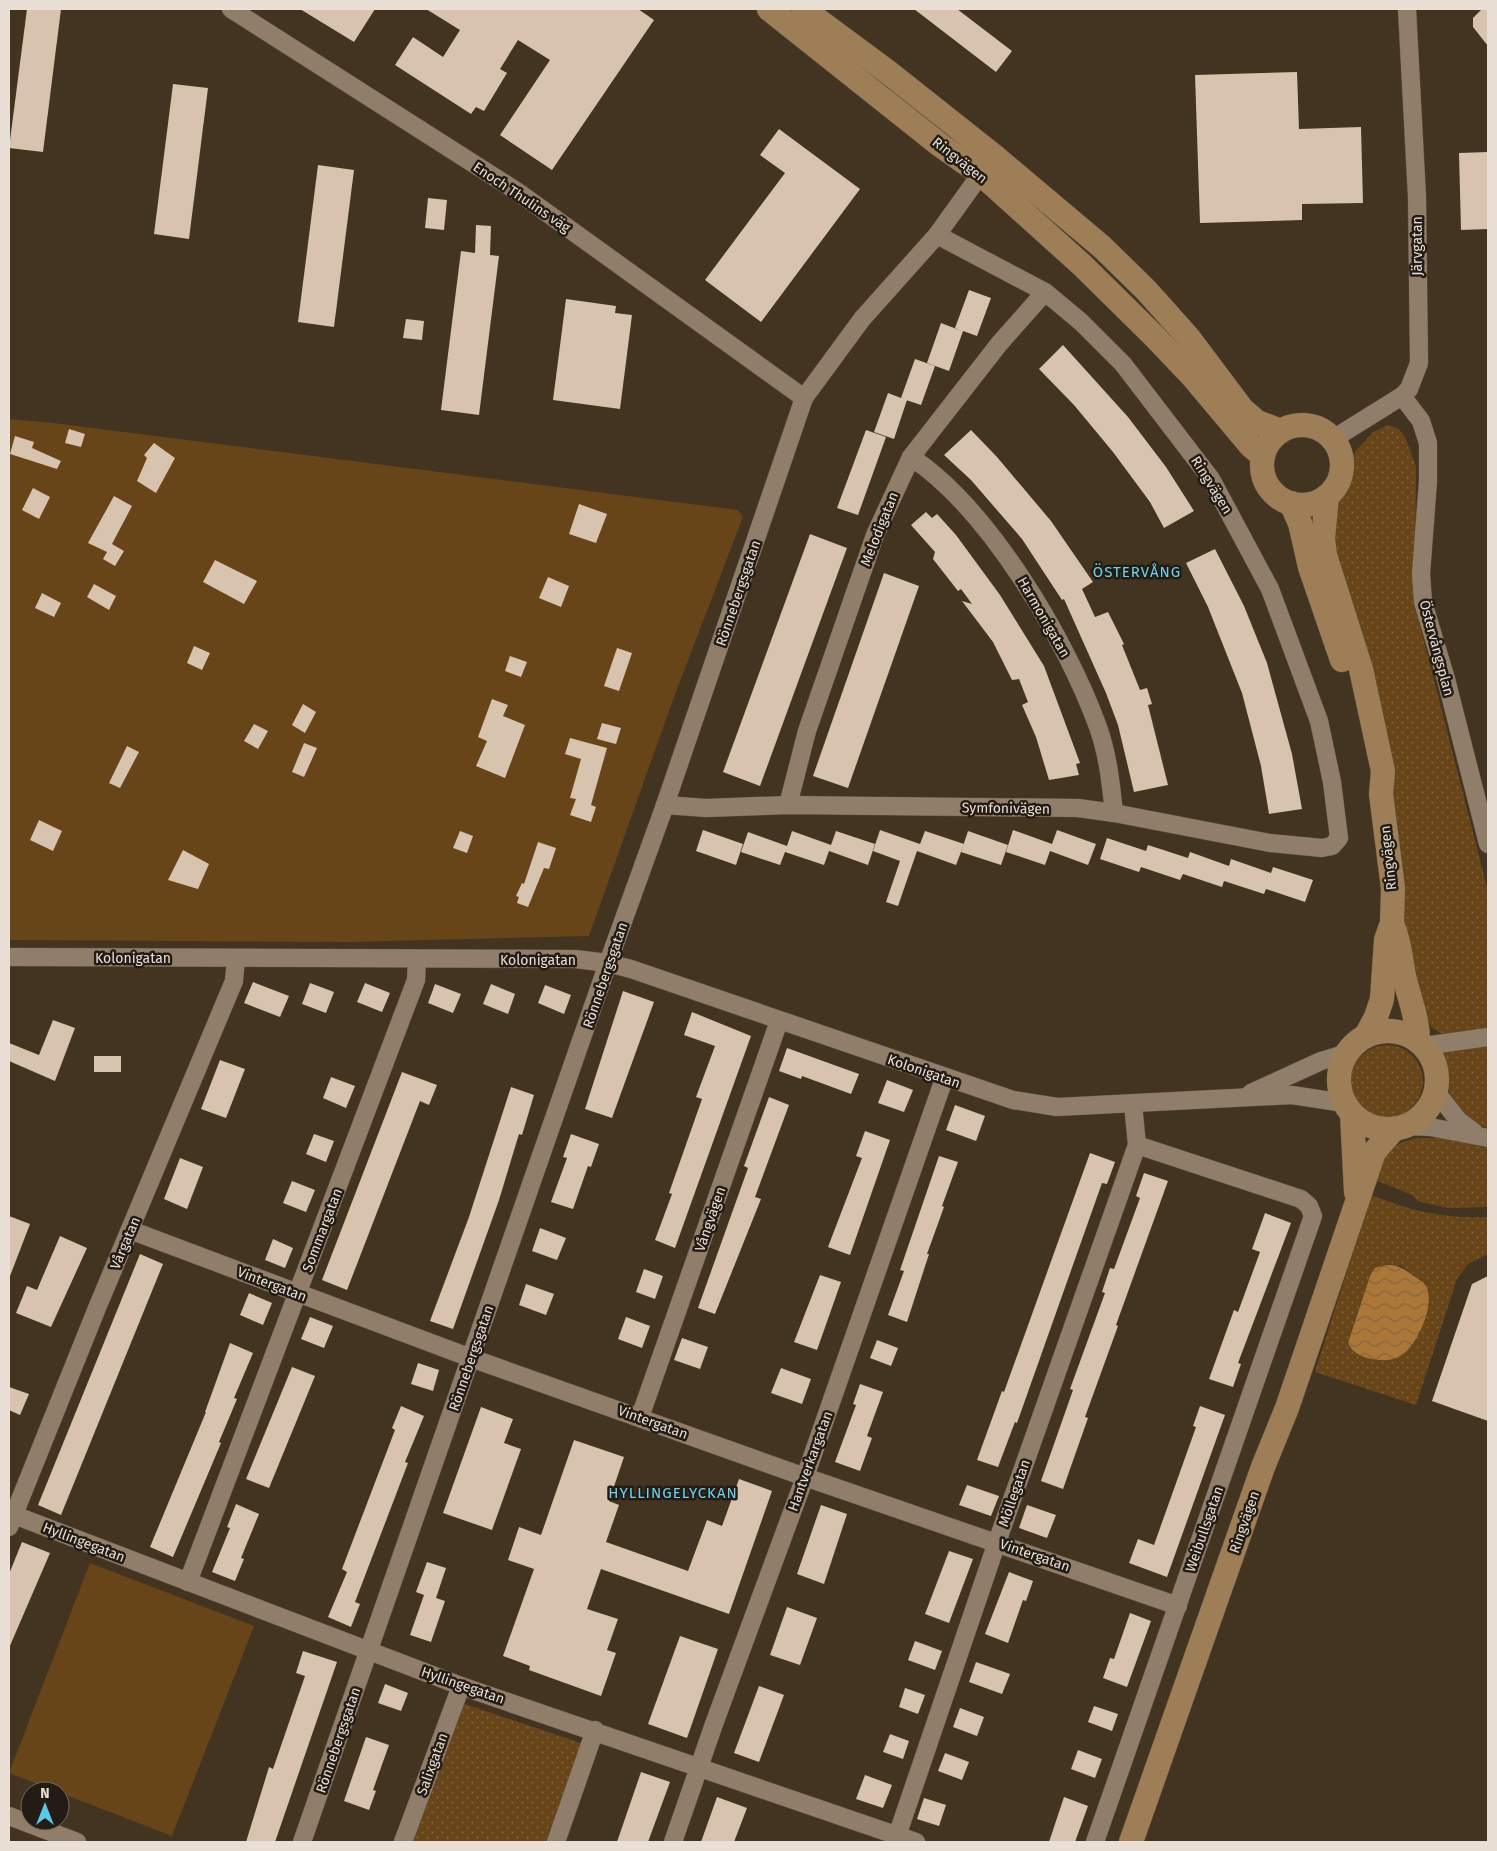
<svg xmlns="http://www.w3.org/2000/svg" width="1497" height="1851" font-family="'Fira Sans',sans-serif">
<defs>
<pattern id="grass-dots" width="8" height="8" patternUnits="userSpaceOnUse" patternTransform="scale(1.25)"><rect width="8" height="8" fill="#674519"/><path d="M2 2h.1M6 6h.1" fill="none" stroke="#7d5f3a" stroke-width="1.8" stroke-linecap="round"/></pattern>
<pattern id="water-waves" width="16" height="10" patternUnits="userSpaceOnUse" patternTransform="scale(1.25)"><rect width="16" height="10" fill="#ab7739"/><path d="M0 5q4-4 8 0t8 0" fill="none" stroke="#88653b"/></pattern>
</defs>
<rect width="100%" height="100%" fill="#433321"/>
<!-- grass -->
<g fill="url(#grass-dots)" fill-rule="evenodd">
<path d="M1388,425l11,4 6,8 11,29 -1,140 73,285v138c-32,6 -46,16 -67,-15l-91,-457 2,-49 15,-26 7,-29 19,-21z"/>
<path d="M1488,1042v86c-47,-14 -35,-41 -48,-79z"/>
<circle cx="1387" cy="1081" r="36"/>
<path d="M1419,1138h26l43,10v59l-39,1 -15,-3 -16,-4 -6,-6 -39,-16c13,-24 17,-37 46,-41z"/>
<path d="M1371,1195c41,16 72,24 117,22v37l-20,10 -11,15 -41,126 -101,-33zM1400,1265l20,15 -72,63 22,-67z"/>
<path d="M462,1703l119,40 -35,99h-135z"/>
</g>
<!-- garden -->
<g fill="#674519">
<path d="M9,419l44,4 685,87 5,7 -69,180 -85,239 -241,6 -339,-2z"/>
<path d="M90,1563l164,63 -82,210 -163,-63z"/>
</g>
<!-- water -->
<path fill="url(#water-waves)" d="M1387,1265c12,0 15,3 24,9 5,4 12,7 15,12 10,18 -9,59 -24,69 -9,6 -20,6 -30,4 -11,-2 -19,-6 -24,-16l22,-67 5,-8z"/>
<!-- building -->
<g fill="#d8c3ae">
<path d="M27,9h34l-18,143 -34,-4z"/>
<path d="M300,9h75l-21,33z"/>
<path d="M426,9h212l16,11 -102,150 -52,-35 50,-75 -32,-20 -18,29 7,4 -23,38 -8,-4 -5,7 -76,-49 18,-28 30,20 17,-27z"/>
<path d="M914,9h43l55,42 -16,21z"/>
<path d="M1482,9h6v37l-15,-19v-9z"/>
<path d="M1297,72l2,57 62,-2 2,76 -61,1v16l-102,3 -5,-148z"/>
<path d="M173,84l35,4 -19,151 -35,-5z"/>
<path d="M779,129l81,60 -99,133 -56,-42 80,-107 -25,-18z"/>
<path d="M1488,152v77l-27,1 -2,-77z"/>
<path d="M318,165l36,5 -20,157 -36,-5z"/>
<path d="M428,198l19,2 -3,30 -19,-2z"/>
<path d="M476,225l15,1 -1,29 9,1 -20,159 -38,-5 20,-159 14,2z"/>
<path d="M969,290l22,8 -14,38 -14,-5 -14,40 -22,-8 14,-40 21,8 -7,-3z"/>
<path d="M566,299l50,7 -1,7 17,2 -12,94 -67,-9z"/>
<path d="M406,319l18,2 -2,19 -19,-2z"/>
<path d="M1063,345l65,72 38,50 28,44 -30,17 -14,-26 -37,-50 -39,-47 -35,-36z"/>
<path d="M915,359l20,7 -14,39 -18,-6 4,1 -13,39 -20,-7 14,-39 13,5z"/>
<path d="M69,429l16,5 -4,13 -16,-4z"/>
<path d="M866,430l20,7 -28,78 -21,-7z"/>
<path d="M971,430l26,27 54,64 42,61 -11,7 13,28 13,-5 16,32 -2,1 18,45 7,-2 5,16 -4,1 20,80 -34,7 -16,-67 -12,-32 -42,-94 -2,1 -40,-61 -51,-59 -27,-25z"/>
<path d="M15,436l19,6 -2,6 29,13 -4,8 -47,-15z"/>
<path d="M154,443l21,15 -19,35 -19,-12 10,-23 -3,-3z"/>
<path d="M33,488l17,9 -11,22 -17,-9z"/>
<path d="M114,496l18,10 -20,38 12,7 -9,15 -12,-7 4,-7 -19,-9z"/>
<path d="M579,504l28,10 -11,29 -27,-9z"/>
<path d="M926,512l6,6 5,-4 19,21 44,60 44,71 36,97 -4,1 3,11 -30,5 -13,-43 -14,-32 6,-3 -9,-23 -7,1 -19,-38 -31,-41 10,3 -11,-15 -3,2 -25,-32 2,-7 -24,-27z"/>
<path d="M810,534l37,14 -87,238 -37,-14z"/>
<path d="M1215,549l29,57 23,57 25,91 10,55 -33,5 -8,-48 -19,-73 -34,-86 -22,-44z"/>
<path d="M215,560l42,21 -13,23 -41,-22z"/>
<path d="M884,573l35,13 -71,202 -35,-12z"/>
<path d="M548,577l21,9 -8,21 -22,-9z"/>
<path d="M94,584l22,12 -7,14 -22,-13z"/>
<path d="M42,593l19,10 -7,14 -19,-9z"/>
<path d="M194,646l16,7 -8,17 -15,-7z"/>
<path d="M617,648l15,5 -13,38 -15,-5z"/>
<path d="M510,656l17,6 -6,15 -16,-6z"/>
<path d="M492,699l16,6 -5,11 22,9 -20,53 -29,-12 11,-25 -9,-4z"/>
<path d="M303,704l13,8 -11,21 -13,-8z"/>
<path d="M602,723l19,5 -5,16 -19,-5z"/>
<path d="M254,724l14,7 -10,18 -14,-8z"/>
<path d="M570,738l37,10 -16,57 5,2 -5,15 -21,-7 6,-16 -6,-1 11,-39 -16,-5z"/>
<path d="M304,743l13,5 -13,29 -12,-5z"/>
<path d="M127,746l12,6 -19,36 -11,-5z"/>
<path d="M39,820l23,11 -9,20 -23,-11z"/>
<path d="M703,830l40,14 -7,21 -40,-14z"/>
<path d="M880,830l40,14 5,-13 39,13 -8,21 -39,-14 -19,55 -12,-4 14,-41 -27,-10z"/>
<path d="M1013,830l39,14 5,-14 39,14 -8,21 -38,-14 -5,14 -39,-13z"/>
<path d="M460,831l13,5 -6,17 -14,-5z"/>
<path d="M792,831l39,14 5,-14 39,13 -7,21 -39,-14 -5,14 -39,-13 -5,13 -39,-13 7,-20 39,14z"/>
<path d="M968,831l40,14 -7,20 -40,-13z"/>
<path d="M1107,838l39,13 2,-6 40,13 2,-6 39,14 2,-7 40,14 2,-6 40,13 -8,22 -39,-13 -2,5 -40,-13 -2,6 -39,-13 -3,6 -39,-13 -2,5 -39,-13z"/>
<path d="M538,842l18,6 -7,21 -5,-1 -16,39 -11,-4 2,-6 -3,-1 6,-13 2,1z"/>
<path d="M183,850l26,14 -11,25 -30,-9z"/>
<path d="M253,982l36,14 -9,21 -36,-14z"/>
<path d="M310,983l24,9 -8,21 -24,-9z"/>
<path d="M365,983l25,10 -8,19 -25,-10z"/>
<path d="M435,984l26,10 -8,19 -25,-10z"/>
<path d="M491,984l24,10 -7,20 -25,-10z"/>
<path d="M545,985l26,10 -7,19 -26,-11z"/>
<path d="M623,991l31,11 -42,116 -27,-9z"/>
<path d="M692,1012l59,24 -76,212 -20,-8 17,-46 -3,-1 33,-94 -6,-2 19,-51 -31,-11z"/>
<path d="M53,1020l22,8 -20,53 -46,-20v-18l30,12z"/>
<path d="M787,1048l72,26 -8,20 -49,-18 -1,3 -22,-8z"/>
<rect x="94" y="1056" width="27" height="16"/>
<path d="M220,1060l25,9 -19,49 -25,-9z"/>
<path d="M402,1072l35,13 -8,20 -9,-4 -73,189 -25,-10z"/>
<path d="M331,1077l24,9 -9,22 -23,-10z"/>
<path d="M887,1080l26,10 -9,22 -26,-9z"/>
<path d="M511,1087l23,8 -12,40 -3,-1 -20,66 -46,129 -23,-8 39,-104z"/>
<path d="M769,1097l20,8 -34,92 6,2 -46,115 -17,-6 50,-140 -4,-2z"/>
<path d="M955,1105l30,11 -9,25 -30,-11z"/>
<path d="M865,1131l25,9 -40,115 -22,-8 34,-89 -6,-2z"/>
<path d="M314,1134l20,7 -8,21 -20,-8z"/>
<path d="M571,1134l28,10 -8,23 -3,-1 -15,43 -22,-7 16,-44 -4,-1z"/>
<path d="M1090,1153l25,9 -8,22 -5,-1 -85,240 -2,-1 -17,45 -21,-7 25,-69 2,1z"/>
<path d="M939,1156l19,6 -16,44 2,1 -17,47h2l-22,68 -19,-7 16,-44 -4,-1z"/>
<path d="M180,1158l23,9 -16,42 -23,-10z"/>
<path d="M1144,1173l24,8 -52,144 2,1 -33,91 3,1 -25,71 -22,-8 32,-91 -3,-1 35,-96 -3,-1 8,-24 4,1 26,-71 -4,-2z"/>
<path d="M292,1181l23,9 -9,22 -23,-9z"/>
<path d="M1265,1213l26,10 -53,140 3,1 -8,23 -24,-8 25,-69 4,2 22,-60 -8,-3z"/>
<path d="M9,1216l21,8 -20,52h-1z"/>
<path d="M540,1228l26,10 -9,22 -25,-9z"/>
<path d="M60,1236l27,12 -36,79 -35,-14 11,-27 10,4z"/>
<path d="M273,1239l20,9 -8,20 -20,-8z"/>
<path d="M140,1254l23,10 -102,251 -23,-10z"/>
<path d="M644,1269l19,7 -8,23 -19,-7z"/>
<path d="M820,1275l21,7 -24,68 -23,-8z"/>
<path d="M1488,1276v145l-56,-20 40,-117z"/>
<path d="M526,1284l28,10 -8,21 -27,-10z"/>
<path d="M249,1293l23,10 -9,22 -23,-10z"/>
<path d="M310,1317l23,9 -9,22 -23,-9z"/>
<path d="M626,1317l24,9 -8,22 -24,-9z"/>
<path d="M682,1338l26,9 -8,22 -26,-9z"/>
<path d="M877,1340l21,8 -7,18 -21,-8z"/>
<path d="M230,1343l23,10 -19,45 3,1 -18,43 2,1 -48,114 -23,-10 56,-135h-1z"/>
<path d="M418,1363l21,7 -6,21 -22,-7z"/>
<path d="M292,1367l23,9 -46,112 -23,-9z"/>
<path d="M781,1368l30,11 -9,25 -31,-11z"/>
<path d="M860,1384l23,8 -16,44 5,2 -12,33 -25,-9 21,-57 -3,-1z"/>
<path d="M9,1387l20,7 -9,21 -11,-5z"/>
<path d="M401,1406l23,10 -19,46 3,1 -53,139 5,2 -9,23 -23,-10 19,-45 -5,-3 53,-139 -3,-2z"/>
<path d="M1200,1406l25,9 -58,162 -38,-14 9,-24 16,6 42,-118 -3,-1z"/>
<path d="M481,1407l32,12 -9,24 17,6 -29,81 -49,-17z"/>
<path d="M574,1440l50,17 -15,44 10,4 -13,37 82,29 19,-51 15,6 17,-47 33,12 -43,123 -128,-45 -14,40 31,10 -11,31 9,3 -15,43 -72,-26 1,-4 -27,-10 31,-87 -26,-9 11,-33 22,8z"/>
<path d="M967,1485l32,11 -8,20 -32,-11z"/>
<path d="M236,1504l23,10 -18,44 3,1 -9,22 -23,-9 18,-44 -3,-1z"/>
<path d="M821,1505l26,9 -23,70 -27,-10z"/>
<path d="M1027,1505l29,10 -9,23 -28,-10z"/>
<path d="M22,1542l28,11 -41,95v-74z"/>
<path d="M949,1551l24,8 -24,64 -24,-9z"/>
<path d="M427,1562l19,6 -10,30 9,3 -14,41 -21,-7 14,-40 -8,-3z"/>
<path d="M1009,1572l24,9 -7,20 -3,-1 -15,43 -23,-9z"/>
<path d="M787,1607l30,11 -17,47 -30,-10z"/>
<path d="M1130,1613l21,8 -24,66 -24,-9 7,-20 4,1z"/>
<path d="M680,1636l38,13 -31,89 -39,-14z"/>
<path d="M915,1641l27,10 -7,19 -27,-10z"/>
<path d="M303,1651l34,11 -62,180h-29l23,-75 4,2 32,-93 -9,-3z"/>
<path d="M976,1662l34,12 -8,20 -33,-12z"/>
<path d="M385,1684l23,9 -7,18 -23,-8z"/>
<path d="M759,1686l25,9 -25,67 -25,-9z"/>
<path d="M905,1688l20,7 -7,19 -19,-7z"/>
<path d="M1094,1706l24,8 -6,17 -24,-9z"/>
<path d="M960,1708l24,9 -7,19 -24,-9z"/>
<path d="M890,1734l19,7 -6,18 -20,-7z"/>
<path d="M366,1737l23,8 -16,45 3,1 -7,19 -25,-9z"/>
<path d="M1078,1750l24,9 -7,19 -24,-9z"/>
<path d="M945,1753l24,9 -7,18 -24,-9z"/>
<path d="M641,1772l29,10 -22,60h-31z"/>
<path d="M865,1775l27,10 -9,23 -27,-9z"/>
<path d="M717,1797l30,11 -13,34h-33z"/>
<path d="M1064,1797l24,9 -13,36h-26z"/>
<path d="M924,1798l22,7 -7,21 -22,-7z"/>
</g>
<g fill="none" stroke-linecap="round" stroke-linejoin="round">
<!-- minor casing -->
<g stroke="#5f5142" stroke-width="19">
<g id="minor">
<path d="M231,9l287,183 286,206"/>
<path d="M1402,396l19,25 7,22v38l-7,93 2,28 23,77 42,165"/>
<path d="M1333,439l69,-43 7,-7 10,-26 -2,-166 -10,-188"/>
<path d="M911,457c78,52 155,182 187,270 10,28 13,57 16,86"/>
<path d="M665,805l41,3 82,-3 290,3 36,5 156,30 52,5 10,-2 7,-8 -7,-56 -13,-61 -49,-132 -59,-110 -88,-115 -42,-42 -36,-30 -108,-57"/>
<path d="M788,805l19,-74 68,-196 36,-78 88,-113 46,-52"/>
<path d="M9,957l566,2 33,4 23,6 382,131 44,7 235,-12 52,8"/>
<path d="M1424,1046l64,-9"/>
<path d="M1436,1092l23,29 15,11"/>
<path d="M1251,1093l70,-32 26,-8"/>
<path d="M1408,1126l22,1 58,11"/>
<path d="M130,1230l341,128 334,119 373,129"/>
<path d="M640,1417l139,-396"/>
<path d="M14,1515l447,171 455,156"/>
<path d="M9,1527l88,-219 137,-327 2,-23"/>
<path d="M188,1582l228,-602 1,-20"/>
<path d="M9,1816l68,26"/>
<path d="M302,1842l306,-879 57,-158 139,-407 58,-79 75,-84 51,-71"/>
<path d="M403,1842l58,-156"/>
<path d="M556,1842l39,-112"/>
<path d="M673,1842l41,-118 91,-247 139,-398"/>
<path d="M895,1842l102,-300 140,-397"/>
<path d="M1095,1842l218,-626 -4,-10 -8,-7 -164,-54 -4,-41"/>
</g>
</g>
<!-- secondary casing -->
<g stroke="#5f5142" stroke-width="25">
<g id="secondary">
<path d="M769,9l171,136 41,29 101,91 72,71 39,41 58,69 12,10"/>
<path d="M803,9l85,63 106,84 108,91 44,43 42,47 54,72 15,13 24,9"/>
<circle cx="1302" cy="465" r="40"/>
<path d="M1327,496l-4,43 2,16 36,114 22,102 -2,23 12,94 -1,35 -6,17 -4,59 -6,18 -10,19"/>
<path d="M1291,503l9,20 10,44 32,93"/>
<path d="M1393,926c7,17 8,33 11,50 5,22 14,42 14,65"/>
<circle cx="1388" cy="1080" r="49"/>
<path d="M1352,1114l4,78"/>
<path d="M1131,1842l132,-375 24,-59 87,-256 20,-23"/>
</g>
</g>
<!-- minor -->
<use href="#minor" stroke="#917e6a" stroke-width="18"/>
<!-- secondary -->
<use href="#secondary" stroke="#9e7e56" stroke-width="24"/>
</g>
<g text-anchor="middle" stroke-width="5" stroke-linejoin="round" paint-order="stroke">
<!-- street labels -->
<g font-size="14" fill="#e9dfd4" stroke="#231c14">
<text transform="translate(960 160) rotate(38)" y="5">Ringvägen</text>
<text transform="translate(522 197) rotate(34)" y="5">Enoch Thulins väg</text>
<text transform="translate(1417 246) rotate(-90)" y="5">Järvgatan</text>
<text transform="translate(1212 485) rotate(58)" y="5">Ringvägen</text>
<text transform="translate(879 529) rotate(-68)" y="5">Melodigatan</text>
<text transform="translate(738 593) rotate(-71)" y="5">Rönnebergsgatan</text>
<text transform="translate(1044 617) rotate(60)" y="5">Harmonigatan</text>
<text transform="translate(1437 648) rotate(75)" y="5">Östervångsplan</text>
<text transform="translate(1006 808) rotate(1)" y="5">Symfonivägen</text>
<text transform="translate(1388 858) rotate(-96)" y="5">Ringvägen</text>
<text x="133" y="963">Kolonigatan</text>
<text x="538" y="965">Kolonigatan</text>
<text transform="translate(605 975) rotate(-71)" y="5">Rönnebergsgatan</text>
<text transform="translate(924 1071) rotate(19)" y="5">Kolonigatan</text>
<text transform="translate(710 1219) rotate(-71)" y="5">Vångvägen</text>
<text transform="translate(322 1230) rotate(-69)" y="5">Sommargatan</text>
<text transform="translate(125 1243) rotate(-67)" y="5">Vårgatan</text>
<text transform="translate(272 1284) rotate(21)" y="5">Vintergatan</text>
<text transform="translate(471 1358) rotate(-71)" y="5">Rönnebergsgatan</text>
<text transform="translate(653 1422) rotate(20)" y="5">Vintergatan</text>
<text transform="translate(810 1461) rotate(-70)" y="5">Hantverkargatan</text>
<text transform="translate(1014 1493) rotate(-71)" y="5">Möllegatan</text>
<text transform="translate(1244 1522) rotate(-71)" y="5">Ringvägen</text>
<text transform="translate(1204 1529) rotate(-71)" y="5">Weibullsgatan</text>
<text transform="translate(84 1542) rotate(21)" y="5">Hyllingegatan</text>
<text transform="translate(1035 1555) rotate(19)" y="5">Vintergatan</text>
<text transform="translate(463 1685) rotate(19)" y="5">Hyllingegatan</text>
<text transform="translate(338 1740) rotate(-71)" y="5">Rönnebergsgatan</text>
<text transform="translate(432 1764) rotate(-70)" y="5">Salixgatan</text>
</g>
<!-- neighbourhood labels -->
<g font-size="15" letter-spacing="1" fill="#6fd1ed" stroke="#231c14">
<text x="1137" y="577">ÖSTERVÅNG</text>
<text x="673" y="1498">HYLLINGELYCKAN</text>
</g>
</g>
<!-- border -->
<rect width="1497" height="1851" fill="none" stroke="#e9dfd4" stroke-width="20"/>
<!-- north arrow -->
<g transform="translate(45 1806)"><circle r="24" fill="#231c14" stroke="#726a61"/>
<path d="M0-4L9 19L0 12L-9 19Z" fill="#5ac8e6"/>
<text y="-8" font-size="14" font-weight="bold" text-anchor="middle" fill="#e9dfd4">N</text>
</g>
</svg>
